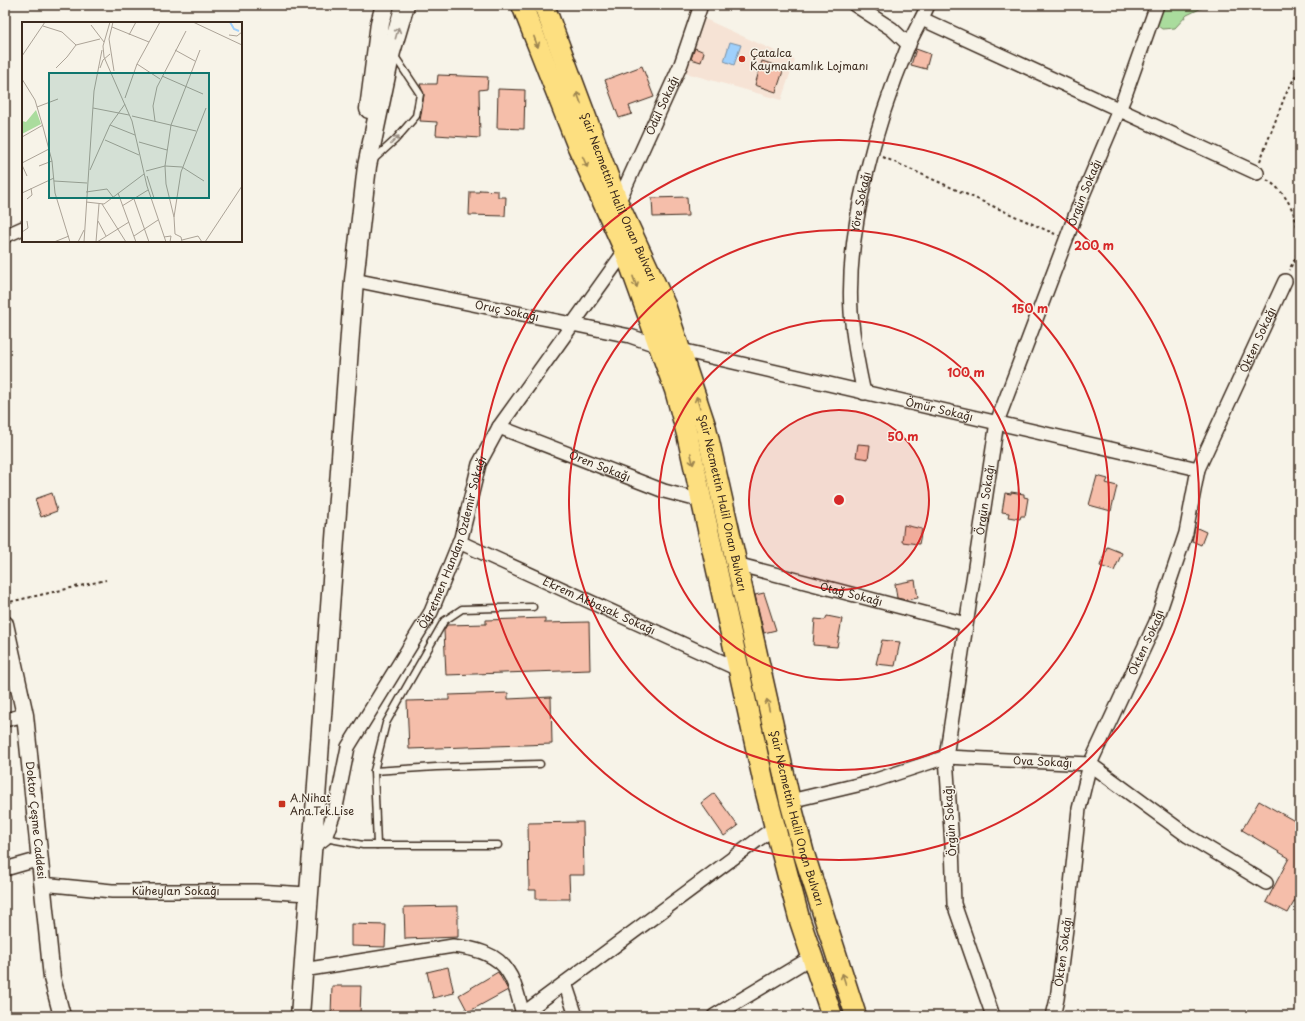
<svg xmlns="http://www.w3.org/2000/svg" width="1305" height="1021" font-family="'Playpen Sans',sans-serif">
<rect width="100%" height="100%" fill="#f7f3e8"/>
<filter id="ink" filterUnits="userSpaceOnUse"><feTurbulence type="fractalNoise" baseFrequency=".025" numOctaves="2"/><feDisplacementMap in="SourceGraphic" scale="8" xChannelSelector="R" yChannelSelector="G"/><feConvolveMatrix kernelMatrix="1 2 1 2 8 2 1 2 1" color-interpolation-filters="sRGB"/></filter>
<g filter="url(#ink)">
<!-- built -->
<path fill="#f6e3d5" d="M705,19l90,41 -14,40 -95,-27z"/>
<!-- green -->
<path fill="#aadc9d" stroke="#72835e" d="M1162,5h46l-21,10 -12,13 -13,1 -8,-6z"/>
<!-- water -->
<path fill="#9fd0fc" stroke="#778ea3" d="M730,42l11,3 -7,20 -10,-4z"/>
<!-- building -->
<g fill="#f5beaa" stroke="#3b2a1e">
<path d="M695,48l9,4 -3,10 -10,-3z"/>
<path d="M916,49l14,5 -4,15 -15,-4z"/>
<path d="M762,61l22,7 -8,24 -21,-7z"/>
<path d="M642,66l12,31 -25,9 3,8 -13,4 -14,-38z"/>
<path d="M438,75l50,2 -1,12 -8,1 1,48 -44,-3 1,-13 -17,-1 4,-26 -4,-11h17z"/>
<path d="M498,89l27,1 -1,39 -27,-1z"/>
<path d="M480,190l18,1v6h8l-1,19 -36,-1 1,-23h9z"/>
<path d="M687,197l1,19 -35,1 -1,-19z"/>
<path d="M858,444l12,1 -2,14 -12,-2z"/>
<path d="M1097,476l11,3 -2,4 11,3 -6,25 -22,-6z"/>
<path d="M1011,492l13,2v3l4,1 -3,18h-4l-1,3 -12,-2 1,-4 -7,-1 3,-19 6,1z"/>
<path d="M52,493l5,18 -16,6 -6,-18z"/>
<path d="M904,525l18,4 -3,15 -17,-2z"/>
<path d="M1195,527l11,5 -5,13 -9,-4z"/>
<path d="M1107,547l15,6 -8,18 -14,-5z"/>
<path d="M915,580l3,18 -12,2 -9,-2 -2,-14z"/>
<path d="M764,593l12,37 -12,3 -9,-38z"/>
<path d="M827,616l15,3 -5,28 -24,-2 2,-26 10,1z"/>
<path d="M545,618v5l44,-1 1,48 -144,5 -2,-45 3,-5 39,-1v-4z"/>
<path d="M882,640l18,2 -5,24 -19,-2z"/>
<path d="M508,693v6l43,-2 1,47 -143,5 -2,-48 42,-1v-5z"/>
<path d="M714,793l24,33 -14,10 -23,-33z"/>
<path d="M1259,801l41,23v67l-12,22 -22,-11 23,-44 -47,-28z"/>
<path d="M583,822l1,53h-15l1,24h-34v-9h-7l-1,-67z"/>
<path d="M458,906v31l-53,2 -1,-32z"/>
<path d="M351,924l35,1 -1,22 -34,-1z"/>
<path d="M448,967l6,26 -21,5 -6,-26z"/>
<path d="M498,972l10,18 -40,22 -9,-17z"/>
<path d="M332,986h29l-1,29 -29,-1z"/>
</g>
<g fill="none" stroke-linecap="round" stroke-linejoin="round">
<!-- service casing -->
<g stroke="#3b2a1e" stroke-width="9">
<g id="service">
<path d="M372,161l23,-21 21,-24 4,-22 -26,-39"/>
<path d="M374,771l62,-4 104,-3"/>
<path d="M325,838l38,7h135"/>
<path d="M377,845l-3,-74 12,-48 58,-102 18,-12 71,-2"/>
</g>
</g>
<!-- minor casing -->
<g stroke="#3b2a1e" stroke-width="16">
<g id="minor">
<path d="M855,5l37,24 17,16"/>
<path d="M922,19l335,154"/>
<path id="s1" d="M618,203l63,-139 20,-59"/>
<path d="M5,236l18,-8"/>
<path id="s2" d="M354,280l218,44 58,12 29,10"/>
<path id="s3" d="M681,350l517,119"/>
<path id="s4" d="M864,393c-6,-27 -11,-54 -13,-81 -5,-84 25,-189 57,-266 6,-14 14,-27 20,-41"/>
<path id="s5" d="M499,427l165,64 38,10"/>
<path id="s6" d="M459,542l281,128"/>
<path id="s7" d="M736,564l230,60"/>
<path d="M5,720l20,-5"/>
<path id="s8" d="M790,801l80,-19 76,-25 144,7 98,72 78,47"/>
<path id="s9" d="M312,848l13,-10 11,-31 12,-60 83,-135 30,-74 18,-74 20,-37 126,-176"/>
<path d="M5,869l35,-10"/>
<path id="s10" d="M42,884l70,7h144l52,3"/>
<path d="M303,970l150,-24c20,2 44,7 55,26 8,11 11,29 15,42"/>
<path d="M565,983l11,33"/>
<path d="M520,1016l255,-189"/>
<path d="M714,1016l98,-59"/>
<path id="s11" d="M993,1016l-39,-112 -2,-59 -6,-88 51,-335 86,-227 41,-97 33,-93"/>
<path id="s12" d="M1053,1016l4,-17 11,-86 11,-104 11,-45 66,-142 30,-89 12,-64 87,-188"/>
</g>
</g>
<!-- tertiary casing -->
<g stroke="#3b2a1e" stroke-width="19">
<g id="tertiary">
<path id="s13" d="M5,624l20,91 27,263 10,38"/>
</g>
</g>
<!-- secondary casing -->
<g stroke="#3b2a1e" stroke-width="21">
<g id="secondary">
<path d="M369,109l11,-86 5,-18"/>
<path d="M300,1016l54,-736 13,-114 24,-114 14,-47"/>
</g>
</g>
<!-- primary casing -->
<g stroke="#3b2a1e" stroke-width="23">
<g id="primary">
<path d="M522,5l56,142 47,104 50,139 12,44 79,359 33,125 33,98"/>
<path id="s14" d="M544,5l74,198 47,102 41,123 84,373 14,53 52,162"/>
</g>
</g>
<!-- path -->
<g stroke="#3b2a1e" stroke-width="2" stroke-dasharray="3 3" stroke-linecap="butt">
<path d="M883,157l172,77"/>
<path d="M1260,161l25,-65 15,-29"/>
<path d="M1267,180c23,14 34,43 31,70 -1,7 -6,14 -9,20"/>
<path d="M5,603l101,-23"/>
</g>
<!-- service -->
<use href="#service" stroke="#f7f3e8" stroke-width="6"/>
<!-- minor -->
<use href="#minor" stroke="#f7f3e8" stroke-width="13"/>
<!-- tertiary -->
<use href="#tertiary" stroke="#f7f3e8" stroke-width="16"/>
<!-- secondary -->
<use href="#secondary" stroke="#f7f3e8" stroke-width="18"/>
<!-- primary -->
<use href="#primary" stroke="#fddf80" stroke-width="20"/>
</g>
<!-- one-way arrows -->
<defs><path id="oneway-shaft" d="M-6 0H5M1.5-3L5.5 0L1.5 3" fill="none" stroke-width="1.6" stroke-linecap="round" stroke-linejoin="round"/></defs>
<g stroke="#998e83">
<use href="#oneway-shaft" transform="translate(397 33) rotate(-74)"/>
<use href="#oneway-shaft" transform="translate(395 140) rotate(-46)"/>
</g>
<g stroke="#9c844f">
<use href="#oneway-shaft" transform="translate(536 42) rotate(69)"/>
<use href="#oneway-shaft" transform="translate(579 98) rotate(-110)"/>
<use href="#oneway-shaft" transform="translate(585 162) rotate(66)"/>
<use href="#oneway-shaft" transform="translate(635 282) rotate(70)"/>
<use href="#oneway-shaft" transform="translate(698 402) rotate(-107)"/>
<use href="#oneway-shaft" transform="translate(692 459) rotate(78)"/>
<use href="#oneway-shaft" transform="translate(768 705) rotate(-103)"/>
<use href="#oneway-shaft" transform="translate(844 979) rotate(-108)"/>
</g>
</g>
<!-- distance rings -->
<circle cx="839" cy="500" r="90" fill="#d62828" fill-opacity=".12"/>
<g fill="none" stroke="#d62828" stroke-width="2">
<circle cx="839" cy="500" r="90"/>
<circle cx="839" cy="500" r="180"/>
<circle cx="839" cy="500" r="270"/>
<circle cx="839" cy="500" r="360"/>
</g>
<!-- markers -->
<g fill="#c8321e" stroke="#f7f3e8" stroke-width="1.5">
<circle cx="742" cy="59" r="4"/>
<rect x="278" y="800" width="8" height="8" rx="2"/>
</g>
<g text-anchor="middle" stroke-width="3" stroke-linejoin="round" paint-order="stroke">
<!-- poi labels -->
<g font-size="11" fill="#3b2a1e" stroke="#f7f3e8" text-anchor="start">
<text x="750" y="57">Çatalca<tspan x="750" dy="13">Kaymakamlık Lojmanı</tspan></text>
<text x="290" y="802">A.Nihat<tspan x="290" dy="13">Ana.Tek.Lise</tspan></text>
</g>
<!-- street labels -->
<g font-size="11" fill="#3b2a1e" stroke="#f7f3e8">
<text dy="4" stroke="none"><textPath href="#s1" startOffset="107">Ödül Sokağı</textPath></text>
<text dy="4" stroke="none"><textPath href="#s11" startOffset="850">Örgün Sokağı</textPath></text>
<text dy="4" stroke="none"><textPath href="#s14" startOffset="206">Şair Necmettin Halil Onan Bulvarı</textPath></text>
<text dy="4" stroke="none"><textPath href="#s4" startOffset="193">Yöre Sokağı</textPath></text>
<text dy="4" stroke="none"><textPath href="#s2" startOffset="156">Oruç Sokağı</textPath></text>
<text dy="4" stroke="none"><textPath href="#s12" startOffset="713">Ökten Sokağı</textPath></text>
<text dy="4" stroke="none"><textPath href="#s3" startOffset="265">Ömür Sokağı</textPath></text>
<text dy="4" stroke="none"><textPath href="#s5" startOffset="108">Ören Sokağı</textPath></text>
<text dy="4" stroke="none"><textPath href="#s11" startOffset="526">Örgün Sokağı</textPath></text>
<text dy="4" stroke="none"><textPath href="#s14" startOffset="530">Şair Necmettin Halil Onan Bulvarı</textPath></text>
<text dy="4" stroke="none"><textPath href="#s9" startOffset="342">Öğretmen Handan Özdemir Sokağı</textPath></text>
<text dy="4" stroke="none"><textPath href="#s7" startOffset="119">Otağ Sokağı</textPath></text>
<text dy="4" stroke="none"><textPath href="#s6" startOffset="154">Ekrem Akbaşak Sokağı</textPath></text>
<text dy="4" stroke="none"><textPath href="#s12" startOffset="389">Ökten Sokağı</textPath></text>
<text dy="4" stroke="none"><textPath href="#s8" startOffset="259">Ova Sokağı</textPath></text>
<text dy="4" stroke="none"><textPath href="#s14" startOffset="854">Şair Necmettin Halil Onan Bulvarı</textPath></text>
<text dy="4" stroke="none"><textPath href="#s13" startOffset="199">Doktor Çeşme Caddesi</textPath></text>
<text transform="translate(950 821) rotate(-94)" y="4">Örgün Sokağı</text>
<text dy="4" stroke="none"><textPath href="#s10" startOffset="134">Küheylan Sokağı</textPath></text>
<text dy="4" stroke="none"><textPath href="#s12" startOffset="65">Ökten Sokağı</textPath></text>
</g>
</g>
<!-- overview -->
<g transform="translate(22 22)">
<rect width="220" height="220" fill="#f7f3e8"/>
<path d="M14,88l5,14 -19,10v-13l4,1z" fill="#aadc9d"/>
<path fill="none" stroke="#9fd0fc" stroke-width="2" d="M208,0l4,7 5,2"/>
<path fill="none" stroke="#aca397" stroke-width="1" d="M88,0l-7,24 1,11 28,64 15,65 19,56M91,0l-4,17 5,32M171,0l49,23M69,3l13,17M21,4l19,6 14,13M90,5l37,15M107,13l7,-13M207,13l8,1 5,-4M153,28l20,11M0,34l23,-34M115,42l23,15M34,46l11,-11 9,-12 24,-6M78,46l3,-8 7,-6M140,54l41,18M0,57l13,21 8,27 9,34 3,32 15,49M103,76l12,-34 23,-42M15,85l21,-8M71,86l36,7M110,94l64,15M133,99l-2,-15 4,-19 29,-56M88,103l25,10M0,115l21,-12M83,118l34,15M117,120l28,8M0,141l27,-14M0,143l5,11M17,144l13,-5M68,148l20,-45 15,-21M124,149l19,-5 17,1 22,14M125,154l7,22M32,159l33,2M64,170l21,-3 6,8M0,171l32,-15M96,171l18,49M5,177l5,-4 -1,-7M112,177l15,43M64,180l18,2 40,-30M80,182l24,38M100,184l26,-16M152,195l-8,-33 -1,-18 6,-41 29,-75M76,199l8,15M0,210l6,-4 -1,-7M112,214l24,-16M142,215l7,-1 -1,6M160,218l16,-4 4,6M32,220l15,-6M56,220l6,-12M62,220l10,-151 8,-41M74,220l3,-38M75,220l32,-20M160,220l-1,-5 -6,-3 -1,-17 7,-45 25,-64M183,220l37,-56"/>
<path fill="#0f766e" fill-opacity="0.15" stroke="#0f766e" stroke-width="2" d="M27,51h160v125h-160z"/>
<rect width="220" height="220" fill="none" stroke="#3b2a1e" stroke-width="2"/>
</g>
<circle cx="839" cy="500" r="6" fill="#d62828" stroke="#f7f3e8" stroke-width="2"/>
<g font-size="12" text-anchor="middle" font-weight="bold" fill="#d62828" stroke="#f7f3e8" stroke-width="3" stroke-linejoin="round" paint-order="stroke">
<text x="1094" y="250">200 m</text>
<text x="1030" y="313">150 m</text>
<text x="966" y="377">100 m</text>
<text x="903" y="441">50 m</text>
</g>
<!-- margin -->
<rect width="1305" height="1021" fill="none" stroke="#f7f3e8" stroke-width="20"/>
<rect x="10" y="10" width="1285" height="1001" fill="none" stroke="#3b2a1e" stroke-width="1.5" filter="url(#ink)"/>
</svg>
